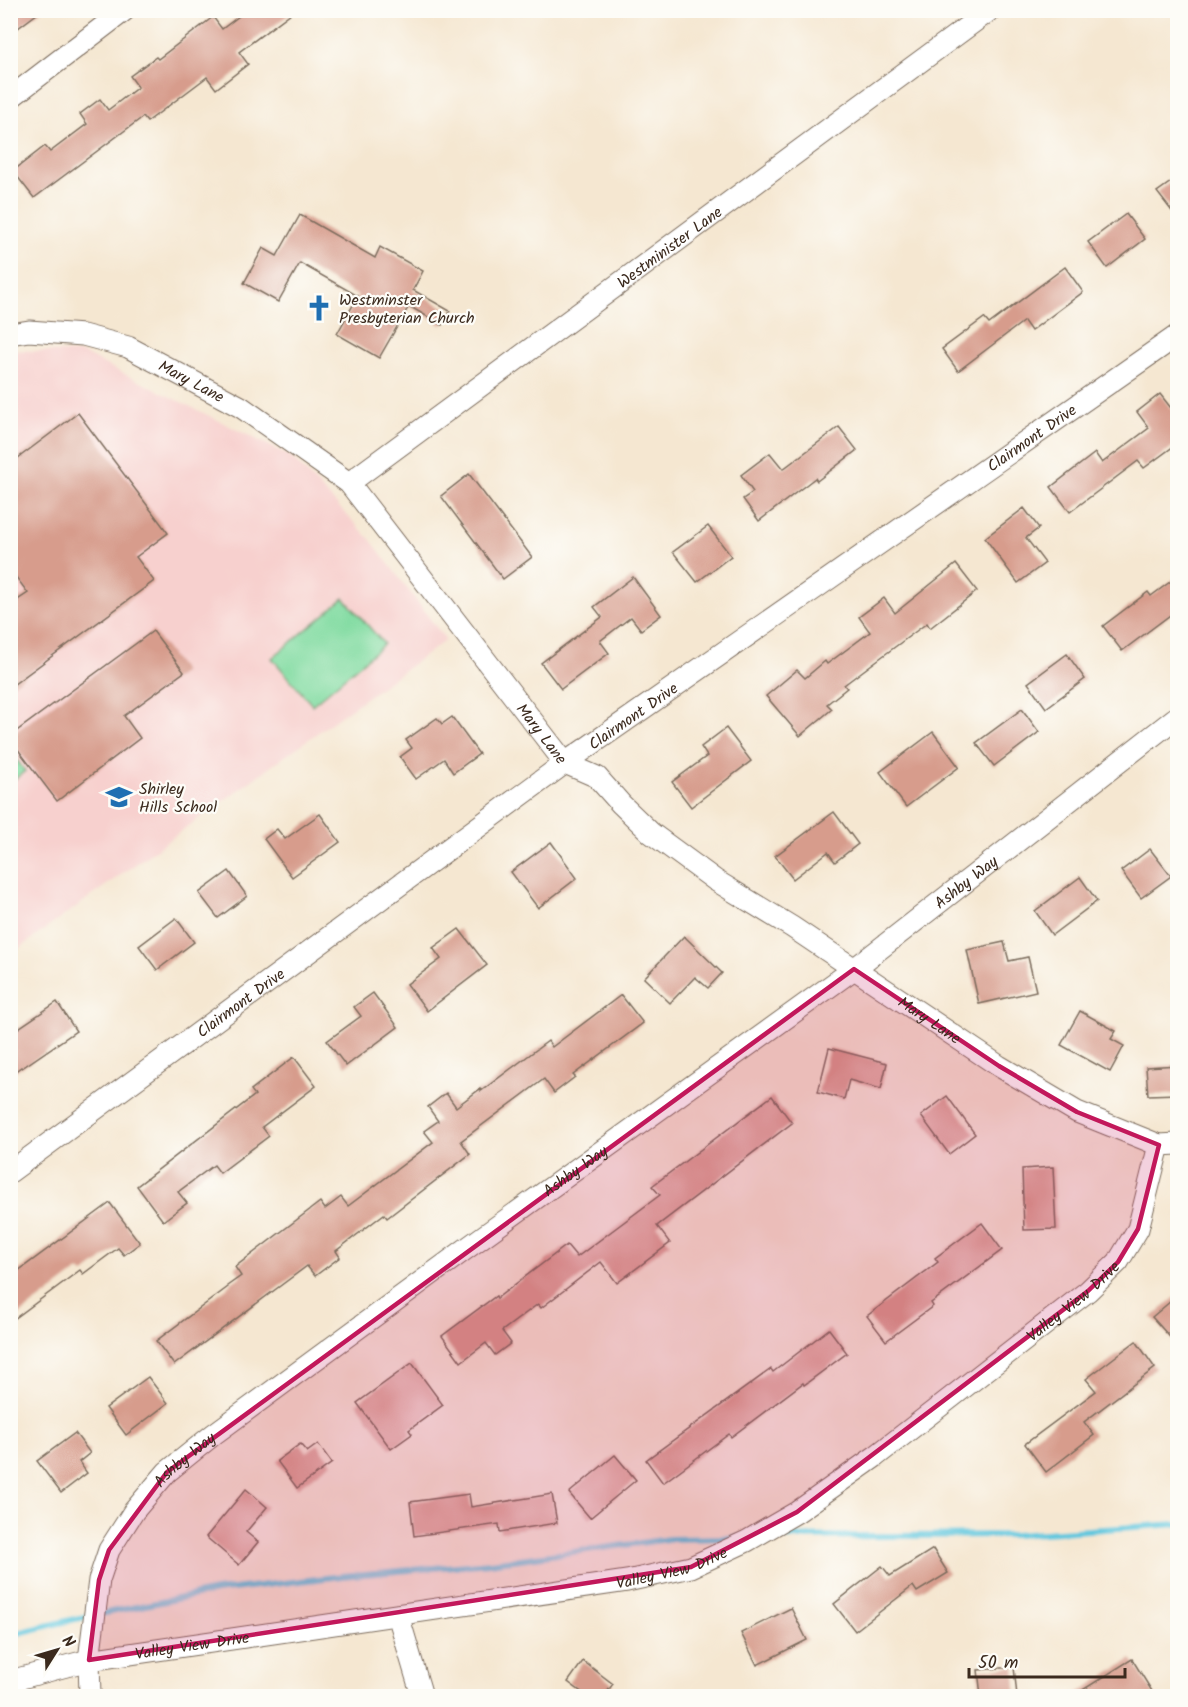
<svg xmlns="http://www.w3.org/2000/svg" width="1188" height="1707" font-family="Kalam,sans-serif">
<rect width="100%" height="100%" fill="#fdfcf7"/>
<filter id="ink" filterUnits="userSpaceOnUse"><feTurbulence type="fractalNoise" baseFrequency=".0167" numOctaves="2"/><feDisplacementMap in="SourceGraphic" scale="12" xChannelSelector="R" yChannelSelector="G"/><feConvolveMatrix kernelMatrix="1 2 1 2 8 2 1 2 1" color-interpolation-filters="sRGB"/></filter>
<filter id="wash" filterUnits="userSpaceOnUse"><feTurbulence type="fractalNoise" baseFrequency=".008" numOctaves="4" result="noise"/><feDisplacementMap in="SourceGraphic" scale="24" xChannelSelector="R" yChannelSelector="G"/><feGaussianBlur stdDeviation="1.35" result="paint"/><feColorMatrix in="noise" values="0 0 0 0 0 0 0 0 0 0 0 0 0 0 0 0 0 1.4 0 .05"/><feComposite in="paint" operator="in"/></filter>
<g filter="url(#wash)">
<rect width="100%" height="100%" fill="#f5e7d1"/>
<!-- built -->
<path fill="#f7d0ce" d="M11,350l71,3 208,103 80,83 76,101 -435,314z"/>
<!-- green -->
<g fill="#81dba1" stroke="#5e8260" stroke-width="1.5">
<path d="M344,598l40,46 -72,61 -40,-47z"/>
<path d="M10,751l15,20 -14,11h-1z"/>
</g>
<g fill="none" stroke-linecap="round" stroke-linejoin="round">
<!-- stream -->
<g stroke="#61c7de" stroke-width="6">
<path d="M768,1537l247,-2 163,-11"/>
<path d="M10,1635l65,-16 141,-28 126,-15 148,-13 180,-24 67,-1"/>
</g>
</g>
<g id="blocks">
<!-- building -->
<g fill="#d79c8c">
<path d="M10,10h32l-32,24z"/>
<path d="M247,10h48l-56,42 9,12 -32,25 -9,-12 -60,45 -4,-5 -109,81 -21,-27 32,-25 5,6 37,-28 -7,-10 20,-15 8,11 30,-23 -8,-11 26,-19 2,2 55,-42 9,12z"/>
<path d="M1178,177v42l-21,-27z"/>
<path d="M1126,214l19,25 -38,29 -19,-26z"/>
<path d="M300,215l75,43 5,-11 43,24 -10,19 37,21 -8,14 -33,-19 -30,52 -42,-24 21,-38 -58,-33 -22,39 -34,-19 19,-35 14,8z"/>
<path d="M1065,267l18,25 -52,39 -7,-10 -66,50 -16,-22 42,-31 5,6z"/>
<path d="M1160,394l18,23v26l-34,25 -6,-7 -68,51 -19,-25 44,-34 7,10 47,-35 -12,-16z"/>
<path d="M78,413l90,120 -32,24 18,24 -144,106v-82l18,-12 -18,-24v-105z"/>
<path d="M839,427l18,23 -40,31 -2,-3 -56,43 -16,-22 10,-7 -12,-17 29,-22 13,16z"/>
<path d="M469,474l63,83 -29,22 -62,-83z"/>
<path d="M1024,508l15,20 -13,10 19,25 -27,20 -33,-45z"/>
<path d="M708,526l23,30 -34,26 -24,-30z"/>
<path d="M956,564l21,27 -47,37 -3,-5 -83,62 3,3 -20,16 5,5 -32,27 -34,-40 31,-26 8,8 20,-17 2,3 43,-32 -11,-15 25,-19 11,15z"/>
<path d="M1178,576v33l-56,42 -19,-25 45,-34 3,4z"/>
<path d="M633,577l28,38 -20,15 -10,-13 -31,24 9,12 -48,36 -20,-26 61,-46 -8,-10z"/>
<path d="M153,631l31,41 -60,44 16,22 -83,63 -47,-62v-3z"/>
<path d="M1067,654l18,25 -39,29 -18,-25z"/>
<path d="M1022,709l17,23 -45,34 -18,-23z"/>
<path d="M452,717l27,37 -26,19 -9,-14 -28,20 -16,-22 12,-9 -6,-8 31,-22 5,6z"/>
<path d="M726,728l25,33 -60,46 -19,-25 35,-26 -6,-9z"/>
<path d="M933,732l26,35 -53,40 -26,-35z"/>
<path d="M834,812l24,32 -23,18 -7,-10 -35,27 -18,-23z"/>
<path d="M320,814l20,28 -48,35 -28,-38 13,-10 8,10z"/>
<path d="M551,842l26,36 -39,30 -27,-36z"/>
<path d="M1150,849l21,27 -30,22 -20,-27z"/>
<path d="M229,871l18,25 -29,22 -19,-25z"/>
<path d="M1080,877l17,24 -45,34 -17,-24z"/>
<path d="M176,918l18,24 -37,28 -18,-24z"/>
<path d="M459,929l28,36 -60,46 -20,-27 34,-25 -8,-11z"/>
<path d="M684,936l38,37 -14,15 -13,-11 -25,26 -26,-25z"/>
<path d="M1004,942l5,19 19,-4 8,34 -57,13 -12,-54z"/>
<path d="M373,993l25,34 -52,39 -19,-25 34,-25 -7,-9z"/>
<path d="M621,995l22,28 -70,52 2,2 -21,16 -10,-14 -83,62 9,13 -83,64 -3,-4 -48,37 4,6 -25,19 -8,-10 -133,99 -18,-24 72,-54 -1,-1 14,-10 -6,-9 85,-65 5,7 16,-12 7,9 85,-64 -9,-11 14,-10 -10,-14 18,-14 10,14 24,-18 1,2 67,-50 4,6z"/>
<path d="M57,1002l19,29 -54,37 -1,-1 -11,8v-41z"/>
<path d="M1080,1011l36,20 -5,8 13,7 -14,26 -49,-27z"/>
<path d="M829,1048l58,15 -6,26 -32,-9 -5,19 -26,-7z"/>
<path d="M294,1057l22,29 -54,41 7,9 -49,37 -6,-8 -36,27 9,11 -24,18 -26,-35 118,-91 -4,-5z"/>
<path d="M1178,1065v29l-30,1 -2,-28z"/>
<path d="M772,1096l20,27 -135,103 13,17 -53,40 -16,-21 -60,46 -3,-4 -36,27 9,12 -16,12 -9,-12 -25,19 -19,-26 54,-40 1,2 70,-53 10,12 83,-62 -8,-9z"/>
<path d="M947,1096l28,38 -26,20 -28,-38z"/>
<path d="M1053,1167l3,62 -32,1 -2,-61z"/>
<path d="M110,1203l30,40 -16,12 -6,-7 -35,26 -3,-4 -70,52v-45z"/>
<path d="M982,1223l20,27 -71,53 2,3 -47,35 -19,-25 71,-54 -3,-4z"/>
<path d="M1178,1295v51l-26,-29z"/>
<path d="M829,1329l18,24 -43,32 -1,-2 -72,54 -2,-3 -66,49 -17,-23 125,-91 2,3z"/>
<path d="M1136,1341l19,27 -71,54 10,13 -48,37 -21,-28 71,-53 -10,-12z"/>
<path d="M412,1363l31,42 -34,25 3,4 -21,15 -34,-46z"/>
<path d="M148,1377l20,26 -42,32 -20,-27z"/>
<path d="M75,1433l15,20 -11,9 8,11 -26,20 -24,-32z"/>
<path d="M300,1444l7,8 11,-8 14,19 -35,25 -20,-27z"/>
<path d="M615,1455l21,25 -46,38 -21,-25z"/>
<path d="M246,1489l21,18 -21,25 12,10 -19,23 -33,-28z"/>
<path d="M469,1494l2,13 81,-13 5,29 -57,9 -1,-8 -85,12 -4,-34z"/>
<path d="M933,1549l15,24 -31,19 -4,-6 -58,45 -21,-27 48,-38 8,10z"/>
<path d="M791,1608l16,32 -50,25 -16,-32z"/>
<path d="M1132,1659l23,37h-82z"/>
<path d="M583,1661l30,23 -9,12h-17l-19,-14z"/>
<path d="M1014,1667l3,29h-36l-3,-26z"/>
</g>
</g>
</g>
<g filter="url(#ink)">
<use href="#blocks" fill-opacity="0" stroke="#7c6c5d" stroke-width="1.5"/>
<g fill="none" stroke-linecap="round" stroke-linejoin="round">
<!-- minor casing -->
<g stroke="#7c6c5d" stroke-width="23">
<g id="minor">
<path d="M10,98l115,-88"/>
<path id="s1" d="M10,334l19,-3 54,4 45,12 113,60 108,76 216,280 32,14 24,27 30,29 64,47 77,47 207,139 78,46 82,33 19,-1"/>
<path id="s2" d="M349,483l641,-473"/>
<path id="s3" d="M10,1172l555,-409 613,-428"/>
<path d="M398,1615l24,81"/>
<path id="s4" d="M10,1681l79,-21 538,-79 64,-14 56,-26 50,-29 79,-56 212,-165 30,-29 20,-33 21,-84"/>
<path id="s5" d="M90,1696l-1,-36 10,-80 10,-30 25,-39 33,-39 47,-38 249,-183 391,-282 324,-253"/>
</g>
</g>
<!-- minor -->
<use href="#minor" stroke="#fff" stroke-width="21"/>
</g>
</g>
<!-- marked area -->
<path fill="#c2185b" fill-opacity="0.2" stroke="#c2185b" stroke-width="4.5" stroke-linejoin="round" d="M854,969l145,97 78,46 82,33 -21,84 -20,33 -30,29 -291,221 -106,55 -602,93 10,-80 10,-30 58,-78z"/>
<!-- icons -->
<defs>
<g id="church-bare" transform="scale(2.07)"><path d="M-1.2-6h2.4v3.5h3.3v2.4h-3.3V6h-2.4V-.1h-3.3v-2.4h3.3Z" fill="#1f6fb2" stroke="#fdfcf7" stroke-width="2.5" paint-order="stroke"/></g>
<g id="school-bare" transform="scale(2.07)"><path d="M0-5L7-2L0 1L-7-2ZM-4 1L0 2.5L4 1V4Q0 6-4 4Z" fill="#1f6fb2" stroke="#fdfcf7" stroke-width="2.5" paint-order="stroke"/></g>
</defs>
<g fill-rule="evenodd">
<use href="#church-bare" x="319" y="308"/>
<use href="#school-bare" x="119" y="797"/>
</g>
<g text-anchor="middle" stroke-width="4.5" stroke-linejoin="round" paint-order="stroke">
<!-- street labels -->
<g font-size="16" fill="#3b2a1e" stroke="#fdfcf7">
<text dy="6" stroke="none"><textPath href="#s2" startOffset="398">Westminister Lane</textPath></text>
<text dy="6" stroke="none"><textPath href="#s1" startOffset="192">Mary Lane</textPath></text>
<text dy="6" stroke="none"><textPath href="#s3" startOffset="1258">Clairmont Drive</textPath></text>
<text dy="6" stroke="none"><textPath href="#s3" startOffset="772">Clairmont Drive</textPath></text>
<text dy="6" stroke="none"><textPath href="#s1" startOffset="696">Mary Lane</textPath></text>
<text dy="6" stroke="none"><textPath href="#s5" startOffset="1239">Ashby Way</textPath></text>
<text dy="6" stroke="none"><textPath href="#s3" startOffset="286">Clairmont Drive</textPath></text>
<text dy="6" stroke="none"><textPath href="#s1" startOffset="1182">Mary Lane</textPath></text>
<text dy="6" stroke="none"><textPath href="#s5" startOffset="753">Ashby Way</textPath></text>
<text dy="6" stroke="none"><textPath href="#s4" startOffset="1158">Valley View Drive</textPath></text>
<text dy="6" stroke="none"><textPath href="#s5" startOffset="267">Ashby Way</textPath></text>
<text dy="6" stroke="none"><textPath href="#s4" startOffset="672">Valley View Drive</textPath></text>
<text dy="6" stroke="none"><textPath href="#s4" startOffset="186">Valley View Drive</textPath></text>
</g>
<!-- poi labels -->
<g font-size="16" fill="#3b2a1e" stroke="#fdfcf7" text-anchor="start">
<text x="339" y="305">Westminster<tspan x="339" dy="18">Presbyterian Church</tspan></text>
<text x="139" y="794">Shirley<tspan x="139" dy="18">Hills School</tspan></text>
</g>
</g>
<!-- margin -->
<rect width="1188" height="1707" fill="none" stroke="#fdfcf7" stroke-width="36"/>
<!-- north arrow -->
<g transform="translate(57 1650) rotate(53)" stroke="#fdfcf7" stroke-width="4.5" paint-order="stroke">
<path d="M0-4.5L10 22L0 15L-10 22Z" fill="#3b2a1e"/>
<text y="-9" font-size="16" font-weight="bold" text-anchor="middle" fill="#3b2a1e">N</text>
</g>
<!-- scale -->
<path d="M969 1668v9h156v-9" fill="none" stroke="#3b2a1e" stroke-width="3"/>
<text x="978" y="1668" font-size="18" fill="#3b2a1e" stroke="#fdfcf7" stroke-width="4.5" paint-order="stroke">50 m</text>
</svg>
